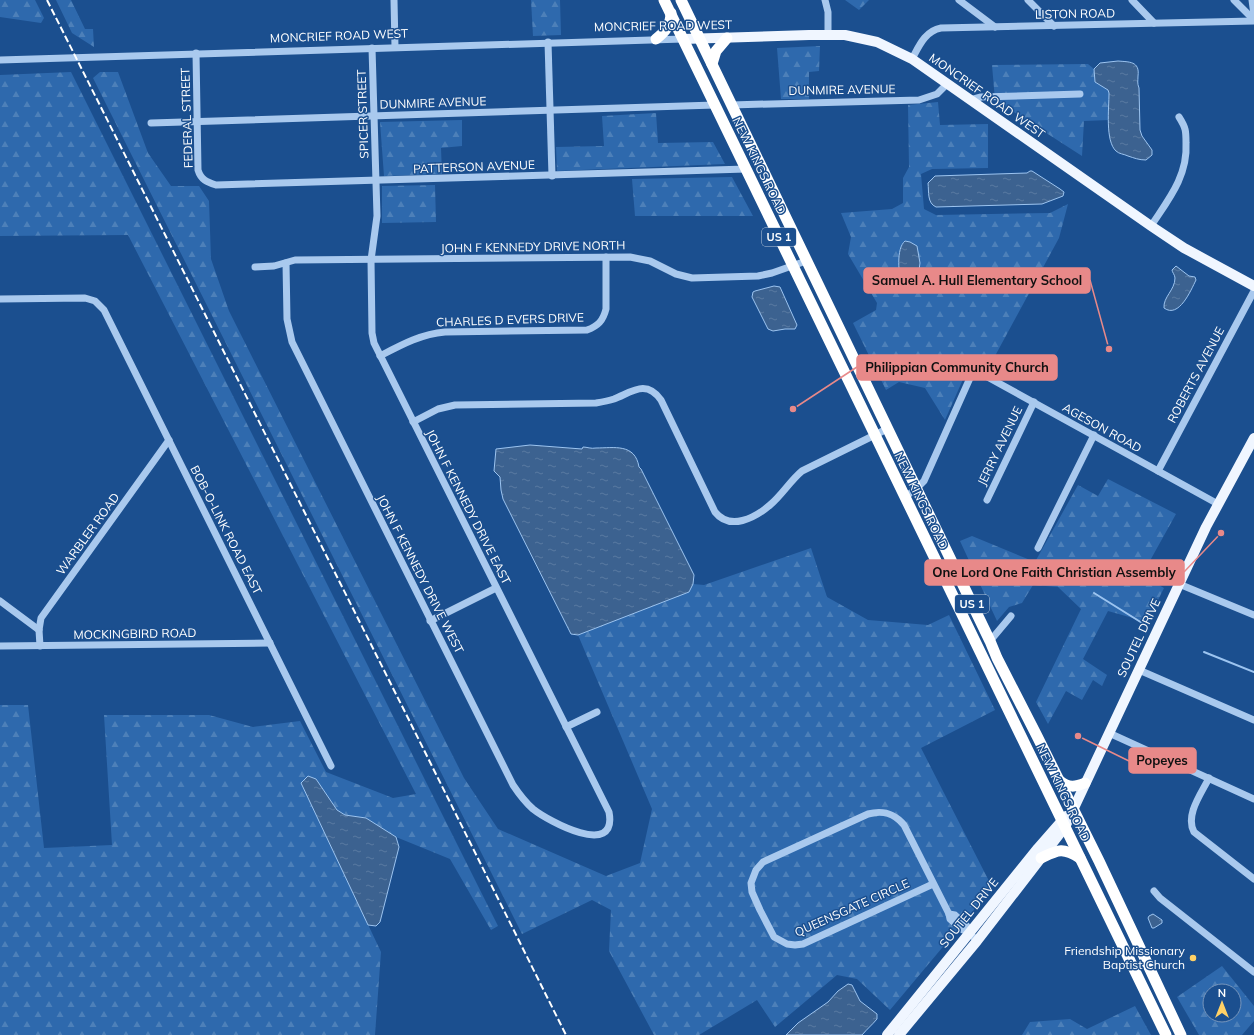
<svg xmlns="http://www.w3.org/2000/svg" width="1254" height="1035" font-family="Mulish,sans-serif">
<defs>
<pattern id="forest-firs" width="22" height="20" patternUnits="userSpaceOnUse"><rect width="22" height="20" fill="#2e69ad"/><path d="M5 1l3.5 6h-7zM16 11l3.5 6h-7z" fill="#4d80b9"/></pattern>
<pattern id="water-ripples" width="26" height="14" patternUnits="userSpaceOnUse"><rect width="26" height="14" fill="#3c6290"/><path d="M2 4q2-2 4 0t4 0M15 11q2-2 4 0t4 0" fill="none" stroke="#597aa1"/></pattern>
</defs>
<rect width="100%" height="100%" fill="#1b4f8f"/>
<!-- forest -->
<g fill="url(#forest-firs)" fill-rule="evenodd">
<path d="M0,0h35l9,18 -3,5 -41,-6z"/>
<path d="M56,0h15l14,29h8l1,18 -22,-14z"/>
<path d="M531,0h29l1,35 -28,1z"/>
<path d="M845,0h24l-10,10z"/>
<path d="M820,46l-1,25 -10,1v27h-28l-4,-51z"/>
<path d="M1088,64l6,5 1,13 13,8 2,3 -1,27 -25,1 -2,35 -87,-56 -3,-35z"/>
<path d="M71,72l427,854 -7,4 -41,-71 -54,-22 -30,-19 -21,-3 -8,-5 -21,-31 -8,-3 -7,7 80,169 -6,83h-375v-330h28l16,143 68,-3 -8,-130h105l44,12 47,-6 26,51 67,26 23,-4 -288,-559 -128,1v-161z"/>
<path d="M100,72h18l30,81 23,33h28l10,15 2,58 18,52 235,467 34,51 108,47 34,-13 12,-54 -74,-174 111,-43 4,-8 11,1 107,-37 16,49 41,23 60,5 21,-10 46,95 -74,38 68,133 -1,12 -98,117 -33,-31 -20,-4 -62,52 -18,-27 -58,35h-45l-45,-84 2,-41 -19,-10 -70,34 -429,-856z"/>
<path d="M938,102l2,23 48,-1v44l-56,1 -11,5 3,35 12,6 114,-2 18,-9 -9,34 -70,129 -14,-3 -7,4 -23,52 -20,-32 -26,-6 -13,8 -33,-67 23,-13 1,-7 -29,-49 3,-17 -10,-24 51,-4 11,-6v-25l6,-11 -1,-62z"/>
<path d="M656,113l2,30 55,-1 12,22 -168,7 -1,-24 48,-1 -2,-30z"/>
<path d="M462,120v26l-21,2 1,26 -58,2 -4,-54z"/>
<path d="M732,177l21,39h-118l-3,-37z"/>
<path d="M435,185l1,37 -54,1v-37z"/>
<path d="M1108,479l68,35 -34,61 22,13 -17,34 -39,-11 -25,48 24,16 -5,11 -9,-6 -11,20 -16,-9 -18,33 -12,-22 45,-93 -23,-22 -25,-2 -11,18 -13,4 -12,14 -37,-80 12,-5 63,26 43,-77 20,11z"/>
<path d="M1222,966l32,40v15l-12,14h-43l-22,-38zM1210,991h24v24h-24z"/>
<path d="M1135,1006l16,29h-129l8,-13 40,-3 17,10z"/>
</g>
<!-- water -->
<g fill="url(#water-ripples)" stroke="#9cc4f0">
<path d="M1118,61c11,1 22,0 20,15 0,5 -1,7 1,12l1,42 2,6 10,14v5l-6,5c-7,0 -12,-2 -18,-4 -4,-2 -9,-2 -12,-5 -11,-10 -7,-43 -7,-58l-1,-3 -13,-8 -1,-13 6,-6z"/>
<path d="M1030,171h2l28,18 4,3 -1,4 -21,8 -106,3c-9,-4 -7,-15 -8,-24l7,-7 92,-3z"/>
<path d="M905,241l5,1 7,4 3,17 -4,28 -5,1c-3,-1 -6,-3 -8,-6 -5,-10 -7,-38 2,-45z"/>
<path d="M1176,266l13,10 6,1 1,3c-5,10 -17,39 -32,28 -1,-11 11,-18 11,-30 0,-3 -3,-6 -3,-8z"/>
<path d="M774,286l6,1 17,38 -2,4h-10l-12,2 -5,-2 -16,-32 1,-5 2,-1z"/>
<path d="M530,445l52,4 1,-2c4,0 8,2 13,1 18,0 39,-5 43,19l2,2 53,106 -1,9 -4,8 -111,43 -7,-1 -68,-135 -2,-9 -1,-13 -6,-6 2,-22z"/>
<path d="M308,776l8,3 21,31 8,5 21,3 30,19 3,10 -19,75 -4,4 -8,-1 -67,-142z"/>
<path d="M1153,914l9,6v3l-8,5h-2l-4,-10 1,-2z"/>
<path d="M848,984l4,1 8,16 17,13v5c-5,6 -10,10 -15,16h-76l12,-12 30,-21 10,-11z"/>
</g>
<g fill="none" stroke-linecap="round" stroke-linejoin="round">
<!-- stream -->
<g stroke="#9cc4f0" stroke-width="2">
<path d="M1094,593l53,33"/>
<path d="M1204,652l50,20"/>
</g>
<!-- minor -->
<g stroke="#a9c9ee" stroke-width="7">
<path d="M394,0l1,47"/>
<path d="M825,0l3,12v23"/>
<path d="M959,0l36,27"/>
<path d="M1028,0l26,26"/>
<path d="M1132,0l22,23"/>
<path d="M1234,0l20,20"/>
<path d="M1252,0l2,15"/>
<path d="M548,42l4,134"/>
<path d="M196,53l2,117c3,10 9,12 18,15l530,-16"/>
<path d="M912,59c7,-13 13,-28 29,-31l313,-7"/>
<path d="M0,60l683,-21"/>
<path d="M970,100l11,-3 99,-3"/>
<path d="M731,105l188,-5 18,-6 10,-10"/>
<path d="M151,123l564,-18"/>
<path d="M1151,226c17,-26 37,-50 35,-83 0,-12 0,-15 -7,-26"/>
<path d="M286,263l1,56 5,23 221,443c6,9 12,17 20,24 15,12 85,50 76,3l-235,-469 -2,-10 -1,-73 6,-44 -5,-168"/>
<path d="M255,267l19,-1 21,-6 335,-3 20,4 26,13 16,4 66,-2 14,-3 34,-12"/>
<path d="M0,299l85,-1 10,3 9,9 227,456"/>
<path d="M380,356c21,-11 41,-22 65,-24l142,-2c11,-4 16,-9 19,-21v-52"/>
<path d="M413,422l25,-13 17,-4 141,-2c6,-1 12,-2 18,-4 18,-7 32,-20 47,1l54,112c15,19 40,6 55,-7 12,-10 20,-24 32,-34l85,-42"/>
<path d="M1158,471l96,-180"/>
<path d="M905,497l11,-8 8,-8 46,-103 6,-4h6l236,130"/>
<path d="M987,500l47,-98"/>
<path d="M1038,548l56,-113"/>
<path d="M1179,584l75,31"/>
<path d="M0,601l39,29"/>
<path d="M430,621l66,-33"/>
<path d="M990,641l21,-25"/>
<path d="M0,646l270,-3"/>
<path d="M40,646l-1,-16 2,-12 128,-178"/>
<path d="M1139,670l115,50"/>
<path d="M566,727l31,-15"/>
<path d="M1109,733l145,66"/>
<path d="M1209,778c-8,16 -24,37 -15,54l60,47"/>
<path d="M933,884l-130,60 -8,1 -8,-1 -13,-7 -14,-27 -8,-18 -1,-9 5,-13 7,-8 105,-48c15,-4 26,-1 36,11l45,89 1,5 13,11h4"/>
<path d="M1154,891l6,7 94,74"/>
<path d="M949,914l6,1 12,11v4l10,11"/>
</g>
<!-- major -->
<g stroke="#f0f6ff" stroke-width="10">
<path d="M683,39l126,-4h36l32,7 35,17 239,167 33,22 70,38"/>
<path d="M887,1035l151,-187 28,-32"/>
<path d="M899,1035l78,-94 88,-114 141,-300 48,-89"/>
</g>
<!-- highway -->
<g stroke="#fff" stroke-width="11">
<path d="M664,0l502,1035"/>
<path d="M681,0l309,641 7,17 40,78 62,125 82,174"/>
<path d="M656,39c9,-7 15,-14 15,-26"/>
<path d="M712,64l4,-13 11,-13"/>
<path d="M1060,781c9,7 15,6 25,2"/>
<path d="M1041,858c17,-8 21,-11 39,0"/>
</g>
<!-- rail -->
<path stroke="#fff" stroke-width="2" stroke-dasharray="7 3" stroke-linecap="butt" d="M47,0l361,718 158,317"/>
</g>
<!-- markers -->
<circle fill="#ffd166" stroke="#1b4f8f" stroke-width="1.5" cx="1193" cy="958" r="4"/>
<g text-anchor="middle" stroke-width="3" stroke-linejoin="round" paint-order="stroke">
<!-- shield labels -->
<g fill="#1b4f8f" stroke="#bbcadd" stroke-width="1">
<rect x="762" y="228" width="34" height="18" rx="3"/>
<rect x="955" y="595" width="34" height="18" rx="3"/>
</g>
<g font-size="11" font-weight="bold" fill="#fff">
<text x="779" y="241">US 1</text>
<text x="972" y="608">US 1</text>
</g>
<!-- street labels -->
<g font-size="12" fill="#fff" stroke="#1b4f8f">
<text transform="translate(1075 14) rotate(-1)" y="4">LISTON ROAD</text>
<text transform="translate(663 26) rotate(-1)" y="4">MONCRIEF ROAD WEST</text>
<text transform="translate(339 36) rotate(-2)" y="4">MONCRIEF ROAD WEST</text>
<text transform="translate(842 90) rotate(-1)" y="4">DUNMIRE AVENUE</text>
<text transform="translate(987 96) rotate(35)" y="4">MONCRIEF ROAD WEST</text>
<text transform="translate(433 103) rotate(-2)" y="4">DUNMIRE AVENUE</text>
<text transform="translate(363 114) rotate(-92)" y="4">SPICER STREET</text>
<text transform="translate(187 118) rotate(-92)" y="4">FEDERAL STREET</text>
<text transform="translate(759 166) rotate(64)" y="4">NEW KINGS ROAD</text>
<text transform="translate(474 167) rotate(-2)" y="4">PATTERSON AVENUE</text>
<text transform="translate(533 247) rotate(-1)" y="4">JOHN F KENNEDY DRIVE NORTH</text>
<text transform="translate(510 320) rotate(-2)" y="4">CHARLES D EVERS DRIVE</text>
<text transform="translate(1196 375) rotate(-62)" y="4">ROBERTS AVENUE</text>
<text transform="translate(1102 428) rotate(29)" y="4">AGESON ROAD</text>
<text transform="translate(1000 446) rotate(-64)" y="4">JERRY AVENUE</text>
<text transform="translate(921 501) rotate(64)" y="4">NEW KINGS ROAD</text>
<text transform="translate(468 507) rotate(63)" y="4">JOHN F KENNEDY DRIVE EAST</text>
<text transform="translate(226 530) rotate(63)" y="4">BOB-O-LINK ROAD EAST</text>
<text transform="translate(88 534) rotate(-54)" y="4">WARBLER ROAD</text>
<text transform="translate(420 574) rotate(63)" y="4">JOHN F KENNEDY DRIVE WEST</text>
<text transform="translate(135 634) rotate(-1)" y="4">MOCKINGBIRD ROAD</text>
<text transform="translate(1139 638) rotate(-65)" y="4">SOUTEL DRIVE</text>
<text transform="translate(1063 793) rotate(64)" y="4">NEW KINGS ROAD</text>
<text transform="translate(852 908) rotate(-24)" y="4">QUEENSGATE CIRCLE</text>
<text transform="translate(969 913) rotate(-51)" y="4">SOUTEL DRIVE</text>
</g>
<!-- poi labels -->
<g font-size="12" fill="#fff" stroke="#1b4f8f" text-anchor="end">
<text x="1185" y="955">Friendship Missionary<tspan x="1185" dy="14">Baptist Church</tspan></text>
</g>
</g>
<!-- callouts -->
<path fill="none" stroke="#e88989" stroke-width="1.5" d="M1109 349L1090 280M793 409L857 367M1221 533L1184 572M1078 736L1129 761"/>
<g fill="#e88989" stroke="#1b4f8f" stroke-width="1.5">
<circle cx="1109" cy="349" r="4"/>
<circle cx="793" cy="409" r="4"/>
<circle cx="1221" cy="533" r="4"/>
<circle cx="1078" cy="736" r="4"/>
</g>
<g fill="#e88989" stroke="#e88989" stroke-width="1.5">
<rect x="864" y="268" width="226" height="25" rx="4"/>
<rect x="857" y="355" width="200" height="25" rx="4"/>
<rect x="925" y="560" width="259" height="25" rx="4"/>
<rect x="1129" y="748" width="67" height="25" rx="4"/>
</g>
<g font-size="13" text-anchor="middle" font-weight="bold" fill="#111">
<text x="977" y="285">Samuel A. Hull Elementary School</text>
<text x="957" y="372">Philippian Community Church</text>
<text x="1054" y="577">One Lord One Faith Christian Assembly</text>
<text x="1162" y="765">Popeyes</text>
</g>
<!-- north arrow -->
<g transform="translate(1222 1003)"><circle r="19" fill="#1b4f8f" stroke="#7695bc"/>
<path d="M0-3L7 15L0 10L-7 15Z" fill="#ffd166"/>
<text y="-6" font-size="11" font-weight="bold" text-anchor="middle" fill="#ffffff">N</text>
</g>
</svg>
